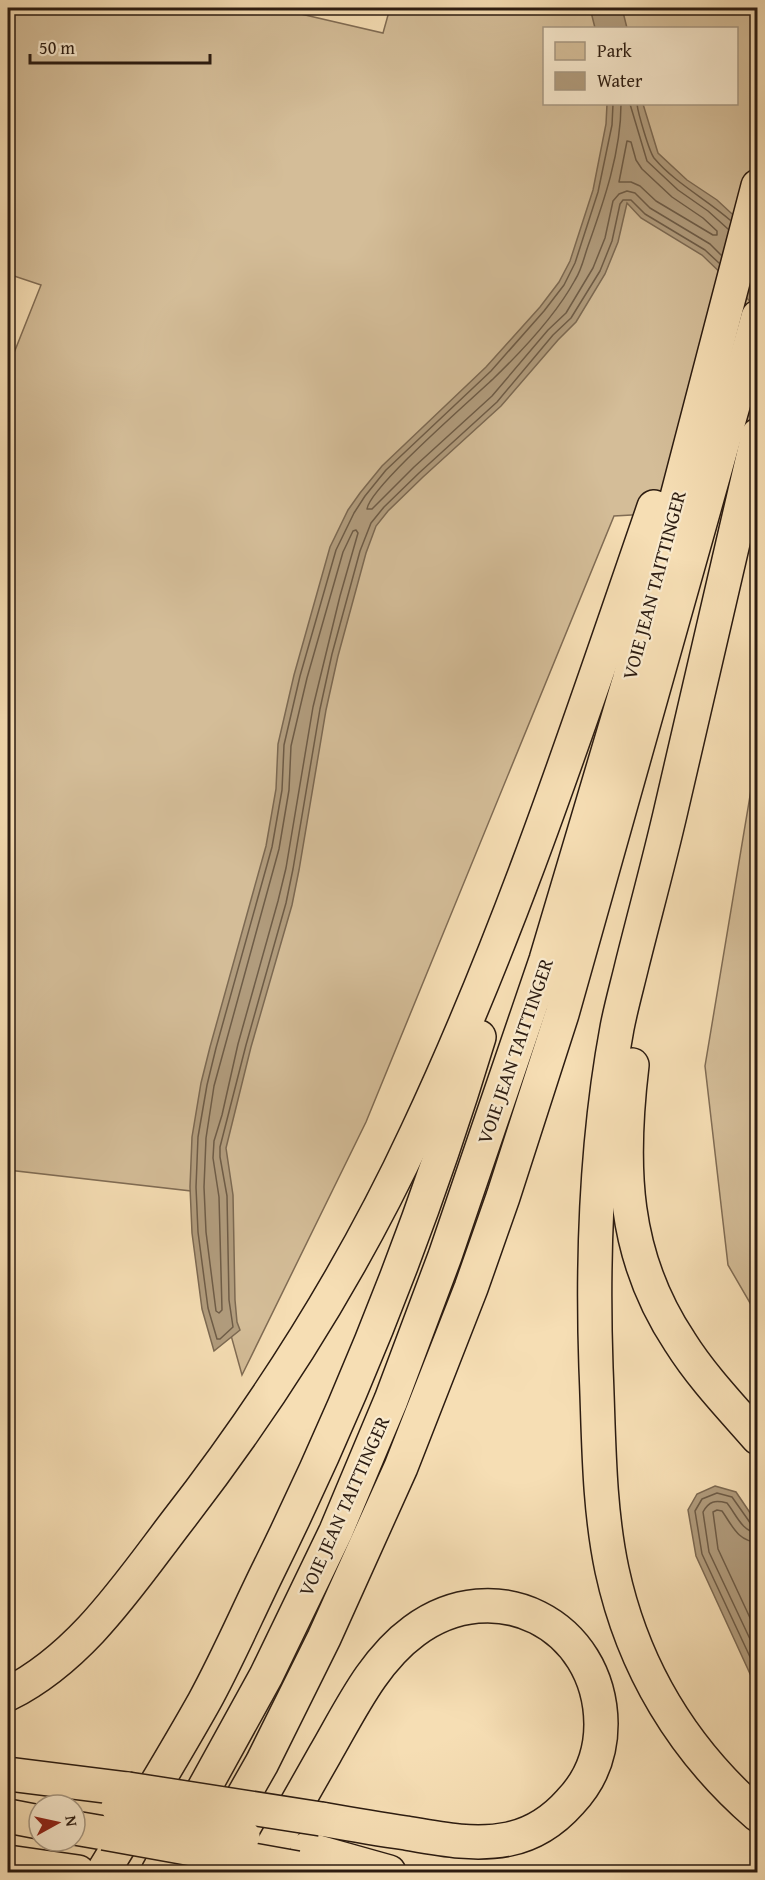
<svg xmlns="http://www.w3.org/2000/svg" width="765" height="1880" font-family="'Gentium Book Plus',serif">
<rect width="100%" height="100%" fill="#f6deb4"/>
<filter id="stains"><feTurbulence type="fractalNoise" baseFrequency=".00333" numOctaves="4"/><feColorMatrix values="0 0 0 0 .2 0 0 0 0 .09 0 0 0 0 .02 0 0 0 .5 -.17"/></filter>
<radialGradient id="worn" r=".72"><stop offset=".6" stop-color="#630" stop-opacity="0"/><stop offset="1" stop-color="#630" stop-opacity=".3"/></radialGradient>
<!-- green -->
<g fill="#d4bd98" stroke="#806c54" stroke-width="1.5" fill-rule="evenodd">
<path d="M8,8h267l108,25 7,-25h367v500l-143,8 -248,606 -124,253 -51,-184 -183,-21v-802l33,-83 -33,-11zM544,28h192v76h-192z"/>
<path d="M757,754l1,561h-1l-29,-50 -23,-199z"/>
</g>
<!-- water -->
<g fill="#b19c7d" stroke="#7c6952" stroke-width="1.5">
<path d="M590,8h32l5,20h-32z"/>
<path d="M607,104h36l15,49 29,27 30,20 40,37v71l-55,-53 -61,-37 -14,-15 -9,39 -13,32 -29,48 -18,18 -57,66 -78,71 -35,34 -12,15 -10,27 -28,103 -12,54 -27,160 -7,35 -41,142 -25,101 7,47 2,105 2,22 3,8 -26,21 -12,-42 -10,-76 -2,-46 2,-50 9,-54 9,-36 56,-201 10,-57 2,-45 16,-69 36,-128 18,-37 12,-17 22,-27 104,-99 54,-60 19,-25 11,-21 23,-71 13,-66z"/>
<path d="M715,1486l21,6 21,31v166l-61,-133 -8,-46 9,-16z"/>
</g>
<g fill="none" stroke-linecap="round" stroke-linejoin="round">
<!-- shore -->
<g stroke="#6e5c47" stroke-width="1.5">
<path d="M613,104l-1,21 -14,67 -23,71 -11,22 -20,26 -53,60 -105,99 -21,26 -11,17 -18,37 -36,126 -16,69 -2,45 -10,57 -56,201 -9,37 -9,52 -2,50 2,45 10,76 9,31h3l13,-12 -4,-27 -2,-104 -7,-39v-10l26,-102 40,-142 7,-34 27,-160 12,-55 28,-103 11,-28 13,-16 35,-34 78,-71 56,-67 18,-17 29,-47 12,-30 8,-37 3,-4h8l14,14 60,36 14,13"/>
<path d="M621,104c0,48 -17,97 -33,142 -4,11 -6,23 -13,34 -18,33 -54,72 -81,98 -22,21 -124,109 -127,131h5l42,-42 78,-71 56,-66 18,-17 27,-45 12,-30 8,-37 6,-7 8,-3 8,2 15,15 60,36 11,11"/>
<path d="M630,104l17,57 31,29 30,21 20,18"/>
<path d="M637,104c1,9 12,47 17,54 21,25 52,41 76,62"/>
<path d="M627,141l4,1 5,18 6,9 30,28 31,21 14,13v4h-4l-57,-34 -16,-15 -9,-4h-12z"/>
<path d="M356,530l2,3 -18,63 -27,111 -27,161 -8,33 -40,143 -16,71 -8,26 -1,17 6,39 3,113 -3,3 -3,-2 -10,-79 -2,-45 2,-49 8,-52 65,-237 10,-59 2,-44 16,-68 36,-126 10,-21z"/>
<path d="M758,1526l-7,-2 -19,-27 -15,-4 -15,6 -7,12 7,43 56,120"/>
<path d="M758,1533c-16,-1 -22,-19 -31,-30 -12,-3 -18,-2 -24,9l6,40 49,104"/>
<path d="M758,1542c-20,0 -26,-17 -36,-31l-5,-1 -4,2 5,37 40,86"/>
</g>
<!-- highway casing -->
<g stroke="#2c1c11" stroke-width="36">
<g id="highway">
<path d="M758,435c-29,125 -58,250 -87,375 -12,52 -26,103 -39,155 -5,21 -11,42 -15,63 -21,113 -25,225 -21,340 3,67 2,136 16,202 21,97 71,180 146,245"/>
<path d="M632,1065c-12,100 -10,190 48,277 22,35 51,65 78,96"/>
<path d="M8,1694c72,-36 119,-107 167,-170 94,-121 177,-252 242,-392 95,-202 164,-414 237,-625"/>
<path d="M8,1774l120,15"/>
<path d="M8,1816l31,6"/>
<path d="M75,1828l29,5"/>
<path d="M307,1849l82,23"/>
<path d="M8,1862l70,10"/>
<path d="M103,1872c34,-56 69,-113 101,-170 23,-42 42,-86 63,-129 85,-172 156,-351 212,-536"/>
<path d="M158,1872l108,-196 70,-145 55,-131 54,-144 101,-296 83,-279 129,-495"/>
<path d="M200,1872l62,-109 62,-125 77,-171 70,-179 32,-91 59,-183 196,-697"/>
<path d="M258,1872c22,-39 44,-78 67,-118 25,-43 48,-93 89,-123 81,-60 186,-7 187,93 0,30 -11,57 -31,78 -16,18 -37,32 -61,37 -34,7 -69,0 -103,-6 -28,-4 -57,-9 -85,-14"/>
</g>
</g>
<!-- highway -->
<use href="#highway" stroke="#f6deb4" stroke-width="33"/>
<!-- highway-bridge casing -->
<g stroke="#2c1c11" stroke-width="36" stroke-linecap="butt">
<g id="highway-bridge">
<path d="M128,1789l193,30"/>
<path d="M118,1807l125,29"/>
<path d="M104,1833l193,35"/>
</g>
</g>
<!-- highway-bridge -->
<use href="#highway-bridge" stroke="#f6deb4" stroke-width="33"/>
</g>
<g text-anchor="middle" stroke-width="4.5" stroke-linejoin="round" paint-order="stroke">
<!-- street labels -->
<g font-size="20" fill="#2c1c11" stroke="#f9eace">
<text transform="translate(654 585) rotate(-75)" y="7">VOIE JEAN TAITTINGER</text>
<text transform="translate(515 1051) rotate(-71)" y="7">VOIE JEAN TAITTINGER</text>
<text transform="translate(344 1506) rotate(-66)" y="7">VOIE JEAN TAITTINGER</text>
</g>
</g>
<!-- margin -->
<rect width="765" height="1880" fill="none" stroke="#f6deb4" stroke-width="30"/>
<rect x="9" y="9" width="747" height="1862" fill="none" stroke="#2c1c11" stroke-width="3"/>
<rect x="15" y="15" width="735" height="1850" fill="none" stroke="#2c1c11" stroke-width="1.5"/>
<!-- legend -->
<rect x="543" y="27" width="195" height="78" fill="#f9eace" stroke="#a79882" stroke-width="1.5"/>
<rect x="555" y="42" width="30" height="18" fill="#d4bd98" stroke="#a79882" stroke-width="1.5"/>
<text x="597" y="57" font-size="18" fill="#2c1c11">Park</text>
<rect x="555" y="72" width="30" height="18" fill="#b19c7d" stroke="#a79882" stroke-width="1.5"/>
<text x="597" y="87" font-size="18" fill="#2c1c11">Water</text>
<!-- north arrow -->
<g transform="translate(57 1823) rotate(82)"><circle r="28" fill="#f9eace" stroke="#a79882" stroke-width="1.5"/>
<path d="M0-4.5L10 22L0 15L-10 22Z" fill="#8f2418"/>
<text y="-9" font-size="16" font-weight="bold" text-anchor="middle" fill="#2c1c11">N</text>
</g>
<!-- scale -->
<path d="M30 54v9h180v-9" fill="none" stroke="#2c1c11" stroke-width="3"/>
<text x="39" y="54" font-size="18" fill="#2c1c11" stroke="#f9eace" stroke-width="4.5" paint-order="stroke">50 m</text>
<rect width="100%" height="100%" filter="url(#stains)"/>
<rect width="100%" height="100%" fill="url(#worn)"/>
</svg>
